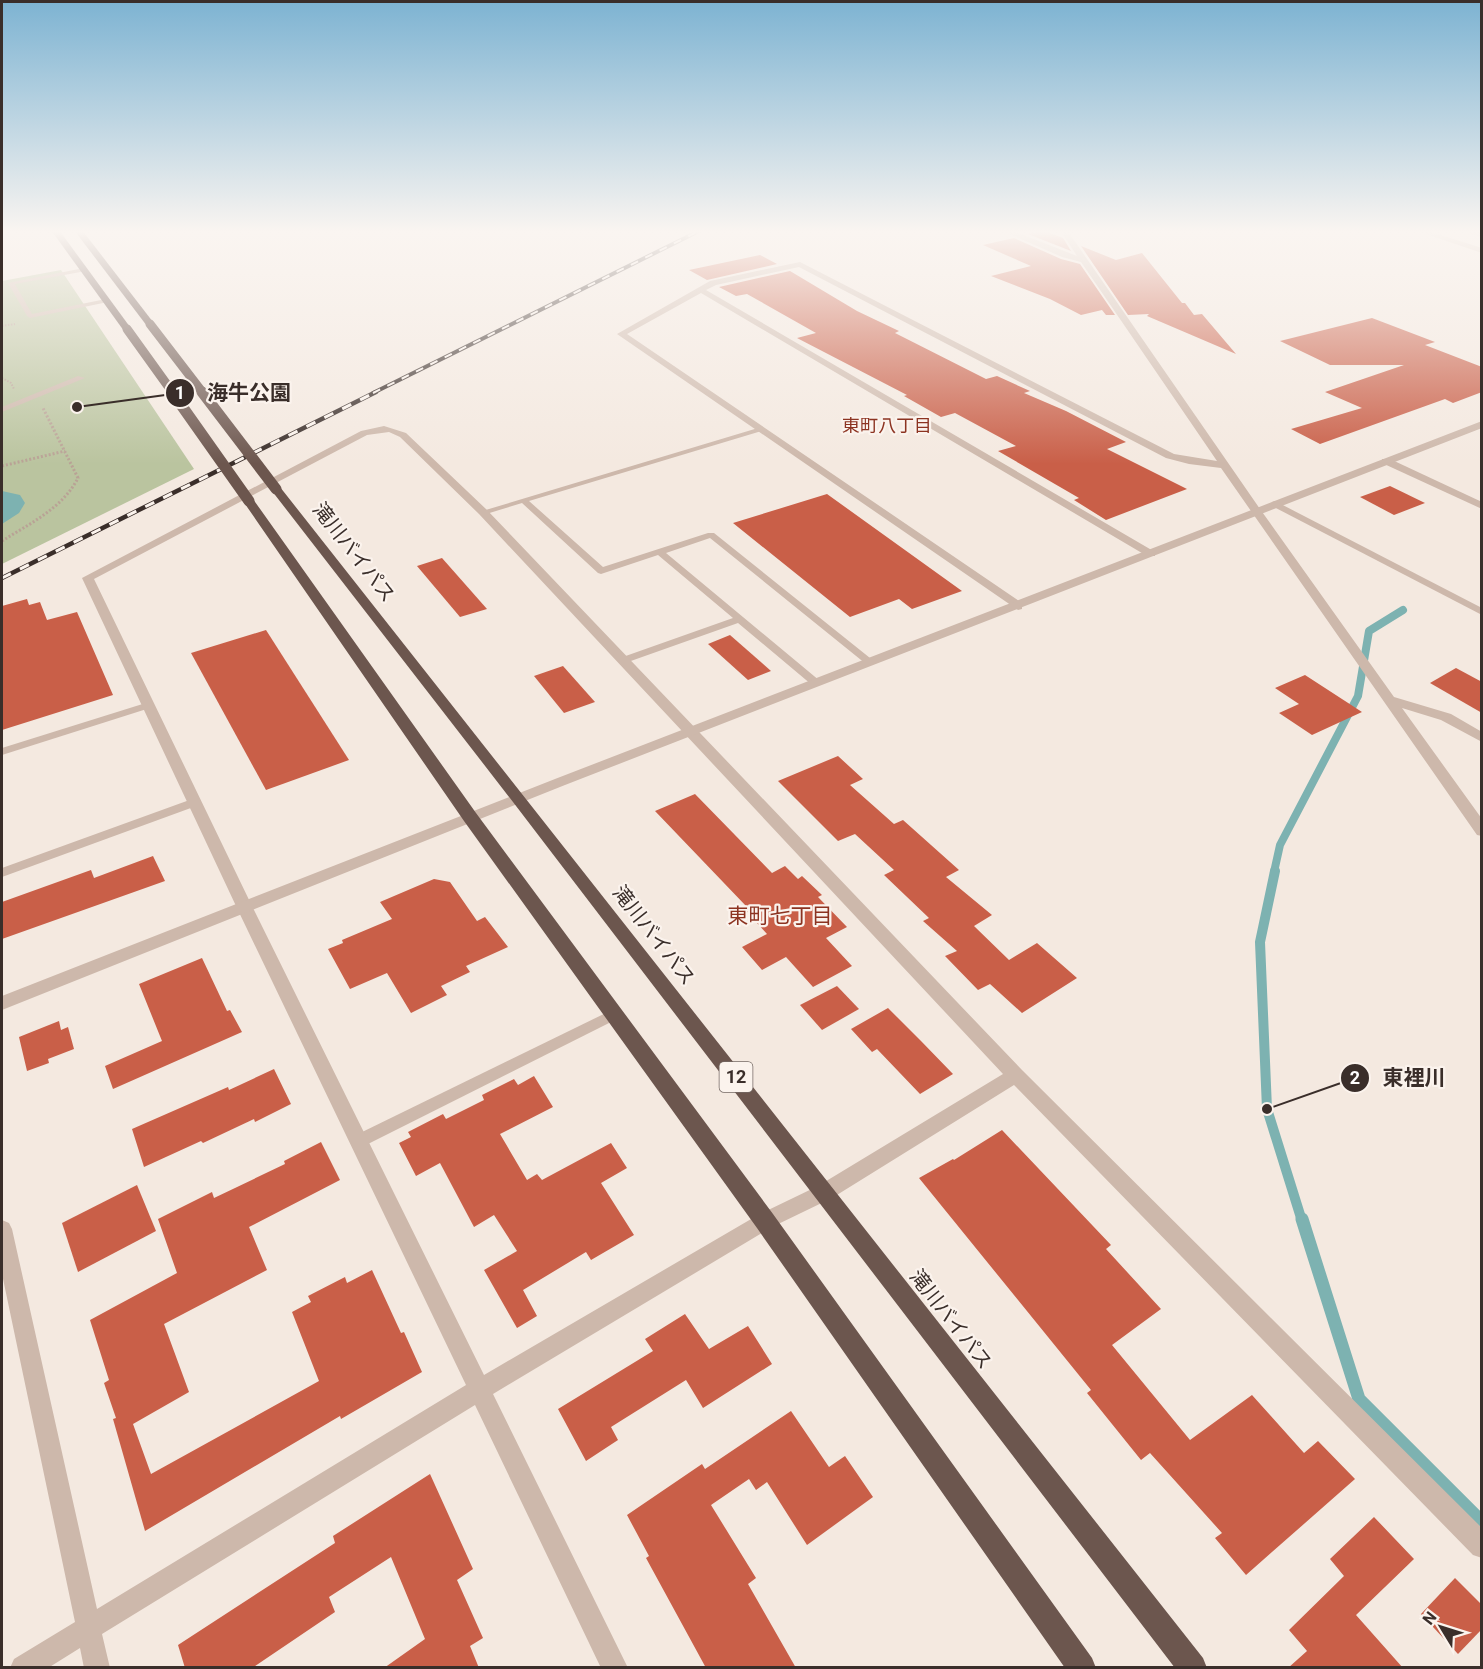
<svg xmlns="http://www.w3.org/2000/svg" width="1483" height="1669" font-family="Roboto,'Noto Sans JP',sans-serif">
<rect width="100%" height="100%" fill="#f4e9e0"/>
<!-- green -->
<path fill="#bac49f" d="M61,270l133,199 -192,95v-283z"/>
<!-- water -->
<path fill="#7db2b1" d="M2,491l18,4 5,8 -6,10 -17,11z"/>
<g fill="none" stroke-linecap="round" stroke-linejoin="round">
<!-- stream-far2 -->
<path stroke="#7db2b1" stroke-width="8" d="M1274,872l6,-27 78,-149 11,-65 34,-21"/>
<!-- stream-far1 -->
<path stroke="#7db2b1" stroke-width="10" d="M1275,871l-15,71 7,167 35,112"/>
<!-- stream -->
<path stroke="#7db2b1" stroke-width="13" d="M1302,1219l57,180 123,123"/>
</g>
<!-- building -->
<g fill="#c95f48">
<path d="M1044,231l19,7 8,13 -43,-17z"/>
<path d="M1014,238l47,21 19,5 35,51h-9l-4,-5 -21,5 -31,-16 -59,-23 40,-10 -48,-21z"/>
<path d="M1081,246l35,14 26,-7 40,50h3l9,12 8,-1 34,40 -89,-38 2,-2 -21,1z"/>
<path d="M760,255l17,9 -70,16 -18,-10z"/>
<path d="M790,271l67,40 42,20 -4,2 91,46 11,-3 33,15 -6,2 42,18 60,31 -19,7 80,40 -81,31 -32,-20 5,-2 -81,-47 18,-5 -61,-33 -14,4 -37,-21 3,-1 -110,-57 19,-5 -69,-39 -11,2 -17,-9z"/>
<path d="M1372,318l63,24 -10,3 57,22v25l-29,11 -8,-4 -125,45 -29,-15 71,-21 -37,-16 79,-27h-74l-50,-24z"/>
<path d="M1390,486l35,17 -31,12 -34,-18z"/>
<path d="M827,494l135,97 -50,18 -13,-10 -49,18 -117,-94z"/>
<path d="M442,558l45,51 -27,8 -43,-51z"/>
<path d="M27,599l2,6 11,-3 7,18 30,-8 36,83 -111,35v-124z"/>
<path d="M266,630l83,130 -83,30 -75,-137z"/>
<path d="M730,635l41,36 -23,9 -40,-36z"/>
<path d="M563,666l32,36 -31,11 -30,-37z"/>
<path d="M1456,668l26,14v31l-52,-30z"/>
<path d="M1305,675l57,37 -50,23 -33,-22 20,-9 -24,-16z"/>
<path d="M838,756l25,23 -13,6 44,39 9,-4 56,50 -13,7 46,38 -18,11 35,34 28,-17 40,35 -55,35 -32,-29 -12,6 -33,-34 12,-5 -34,-30 6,-3 -45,-43 10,-5 -39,-36 -17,7 -60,-60z"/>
<path d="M695,794l77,79 13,-7 13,13 4,-3 20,19 -4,2 29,30 -21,11 26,28 -39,21 -27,-30 -24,13 -20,-23 25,-13 -24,-27 3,-1 -91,-95z"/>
<path d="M153,856l12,25 -163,58v-37l89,-32 3,8z"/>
<path d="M434,879l16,3 27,39 8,-4 23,30 -42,19 4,6 -29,14 6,9 -36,18 -24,-40 -37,16 -22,-40 15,-6 -1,-3 50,-21 -12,-17z"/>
<path d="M202,958l25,53 3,-1 12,22 -129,57 -8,-23 57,-25 -23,-57z"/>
<path d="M837,986l22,23 -37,21 -22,-25z"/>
<path d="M888,1008l33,33 32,33 -33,20 -43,-45 -5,3 -21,-23z"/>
<path d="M59,1021l2,9 7,-3 6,22 -26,10 1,4 -22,8 -8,-34z"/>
<path d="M274,1069l17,35 -36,18 -1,-3 -51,24 -2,-2 -57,26 -12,-38 96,-42 1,3z"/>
<path d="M534,1076l19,31 -53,27 27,46 10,-6 5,6 69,-37 16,25 -26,15 33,52 -43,25 -5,-8 -63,38 14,26 -20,12 -33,-58 33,-19 -23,-36 -20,12 -34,-64 -24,13 -17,-33 12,-6 -3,-5 35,-18 3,5 38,-19 -2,-5 32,-16 4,6z"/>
<path d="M1002,1130l109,115 -5,4 55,60 -49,36 78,95 62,-45 52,58 14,-12 37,38 -109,96 -31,-37 7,-5 -72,-80 -9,7 -54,-67 4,-3 -172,-212 34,-19 1,1z"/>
<path d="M321,1142l19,38 -91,47 18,43 -103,54 25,68 -56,32 18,50 168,-93 -27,-69 19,-10 -3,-6 37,-19 2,6 25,-13 29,63 3,-1 18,40 -81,47 -1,-3 -195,115 -32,-112 3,-1 -12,-35 5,-3 -19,-60 87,-47 -19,-54 54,-27 2,6 71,-34 -1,-3z"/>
<path d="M137,1185l19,46 -78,41 -16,-49z"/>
<path d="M685,1314l24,35 39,-23 24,38 -69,44 -17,-28 -75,47 7,13 -32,21 -28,-52 95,-58 -8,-12z"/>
<path d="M791,1411l38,56 16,-11 28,41 -66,48 -40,-63 -11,8 -7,-11 -38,26 45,73 -8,6 48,84h-90l-60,-110 3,-2 -22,-41 75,-51 3,5z"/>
<path d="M430,1474l43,95 -16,11 26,58 -13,8 9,22h-95l41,-29 -34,-82 -62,40 6,15 -83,56h-67l-7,-23 157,-102 -2,-7z"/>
<path d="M1374,1517l40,42 -58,56 47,53h-115l19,-17 -18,-21 55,-54 -14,-17z"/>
<path d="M1455,1578l27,27v24l-24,25 -37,-40z"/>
</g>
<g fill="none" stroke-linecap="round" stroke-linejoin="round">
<!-- path-far1 -->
<g stroke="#b9a295" stroke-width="2" stroke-dasharray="1.5 1.5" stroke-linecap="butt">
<path d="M2,326l13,-2"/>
<path d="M2,378l9,5 3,6"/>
</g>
<!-- path -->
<g stroke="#b9a295" stroke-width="3" stroke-dasharray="2 2" stroke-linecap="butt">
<path d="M2,466l63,-15"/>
<path d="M2,541c27,-17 61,-33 76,-63l-35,-70"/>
</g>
<!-- service -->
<g fill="#cdb8ab" fill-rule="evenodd">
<path d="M1462,230l20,3v4l-19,-6z"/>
<path d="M84,268l2,3 -71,13 17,30 74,-15 2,1v2l-78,16 -3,-2 -19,-33z"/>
<path d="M78,376l7,2 -83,34v-5z"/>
<path d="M758,428l7,2 -236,71 74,66 105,-34h6l161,129 -5,3 -4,-1 -156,-126 -44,15 154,128 1,2 -1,2h-8l-74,-62 -110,39h-8v-4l113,-40 -75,-63 -57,19 -3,-1 -76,-70 -39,12 -4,-3z"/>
<path d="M1275,501l207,107v7l-210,-109v-4z"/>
<path d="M149,702l4,1 1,2 -1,2 -151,48v-7z"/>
<path d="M195,798l6,4 -2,3 -197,72v-9z"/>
<path d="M614,1009l5,1 2,4 -2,4 -255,128 -5,2 -5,-2 -3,-5 3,-5z"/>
</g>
<!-- minor -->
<g fill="#cdb8ab" fill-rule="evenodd">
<path d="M1001,230h10l66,26 -17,-26h7l193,279 134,188 57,17 31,18v10l-41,-22 -39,-12 80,111v17l-5,-1 -256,-367 -32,-4 -23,-6 -367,-191 -83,18 -10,5 449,262v4h-8l-446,-263 -74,41 395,269v6l-4,1 -401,-276 93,-53 90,-19 374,192 43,7 -136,-199 -19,-5z"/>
<path d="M384,426l22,7 81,77 535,560 460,458v30l-9,-3 -459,-470 -182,113 -60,29 -279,167 135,274h-27l-126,-263 -373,229 8,34h-26l-4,-20 -32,20h-38l4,-9 61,-37 -73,-348v-54l7,3 3,6 85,380 369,-224 -230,-479 -154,-328 279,-147zM389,432l11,5 79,77 524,560 -185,112 -60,29 -274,160 -232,-469 -158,-327 273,-144z"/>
<path d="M1382,459h8l92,43v7l-100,-46z"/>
</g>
<!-- tertiary -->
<g fill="#cdb8ab" fill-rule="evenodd">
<path d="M1414,230h11l57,18v5z"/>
<path d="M1482,421v7l-917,357 -563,225v-14l553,-217z"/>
</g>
<!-- trunk -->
<g fill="#6c564e" fill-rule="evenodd">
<path d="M51,230h8l71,97v4h-6z"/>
<path d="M74,230h8l71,92v4h-6z"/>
<path d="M276,486l4,1 923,1171 4,10h-32l-662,-866 -241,-311 -2,-2z"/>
<path d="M249,497l4,2 223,314 297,401 319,444 4,10h-31l-308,-440 -293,-407 -221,-320z"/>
</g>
<!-- rail-far1 casing -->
<g stroke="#3a2e2a" stroke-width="4">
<path id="rail-far1" d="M373,393l328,-163"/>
</g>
<!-- rail casing -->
<g stroke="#3a2e2a" stroke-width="4.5">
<path id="rail" d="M2,578l374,-186"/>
</g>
<!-- rail-far1 -->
<use href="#rail-far1" stroke="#fbf3ed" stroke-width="2" stroke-dasharray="8" stroke-linecap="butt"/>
<!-- rail -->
<use href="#rail" stroke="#fbf3ed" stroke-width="3" stroke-dasharray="10" stroke-linecap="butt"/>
<!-- trunk-bridge-far1 -->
<g stroke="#6c564e" stroke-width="9">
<path d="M150,324l53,69"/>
<path d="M127,329l46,64"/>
</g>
<!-- trunk-bridge -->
<g stroke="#6c564e" stroke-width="11">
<path d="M172,392l77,109"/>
<path d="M202,392l74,97"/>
</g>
</g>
<!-- sky -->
<linearGradient id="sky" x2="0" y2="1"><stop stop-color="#7db3d2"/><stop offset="0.5" stop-color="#faf5f1"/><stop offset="1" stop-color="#faf5f1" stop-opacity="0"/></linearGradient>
<rect width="1483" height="464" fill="url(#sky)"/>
<g text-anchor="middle" stroke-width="4.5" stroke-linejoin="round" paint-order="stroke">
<!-- far-neighbourhood labels -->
<g font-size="18" fill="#8c3321" stroke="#fbf3ed">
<text x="887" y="432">東町八丁目</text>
</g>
<!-- shield labels -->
<rect fill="#fbf3ed" stroke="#746964" stroke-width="1.5" x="719.5" y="1062" width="33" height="30" rx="4.5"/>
<g font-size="18" font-weight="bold" fill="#3a2e2a">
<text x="736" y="1083">12</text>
</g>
<!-- street labels -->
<g font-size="20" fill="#3a2e2a" stroke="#fbf3ed">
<text transform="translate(354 552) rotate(52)" y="7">滝川バイパス</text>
<text transform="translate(654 935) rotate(52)" y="7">滝川バイパス</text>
<text transform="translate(951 1319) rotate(52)" y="7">滝川バイパス</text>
</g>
<!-- neighbourhood labels -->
<g font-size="21" fill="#8c3321" stroke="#fbf3ed">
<text x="780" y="923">東町七丁目</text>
</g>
</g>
<!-- callouts -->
<path fill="none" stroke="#3a2e2a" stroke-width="2" d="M77 407L180 393M1267 1109L1355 1078"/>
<g fill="#3a2e2a" stroke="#fbf3ed" stroke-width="2">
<circle cx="77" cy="407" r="6"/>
<circle cx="1267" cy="1109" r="6"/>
<circle cx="180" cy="393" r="15"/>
<circle cx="1355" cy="1078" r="15"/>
</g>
<g font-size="18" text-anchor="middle" font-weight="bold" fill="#fff">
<text x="180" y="399">1</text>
<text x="1355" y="1084">2</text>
</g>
<g font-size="21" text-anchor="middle" font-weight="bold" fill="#3a2e2a" stroke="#fbf3ed" stroke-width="4.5" stroke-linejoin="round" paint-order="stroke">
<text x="249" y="400">海牛公園</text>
<text x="1414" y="1085">東裡川</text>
</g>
<!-- border -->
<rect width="1483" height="1669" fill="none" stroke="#3a2e2a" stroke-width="6"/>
<!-- north arrow -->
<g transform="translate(1441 1627) rotate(308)" stroke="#fbf3ed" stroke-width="4.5" paint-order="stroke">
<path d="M0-4.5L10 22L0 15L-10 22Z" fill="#3a2e2a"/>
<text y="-9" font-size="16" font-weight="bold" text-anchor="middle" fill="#3a2e2a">N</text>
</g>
</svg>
